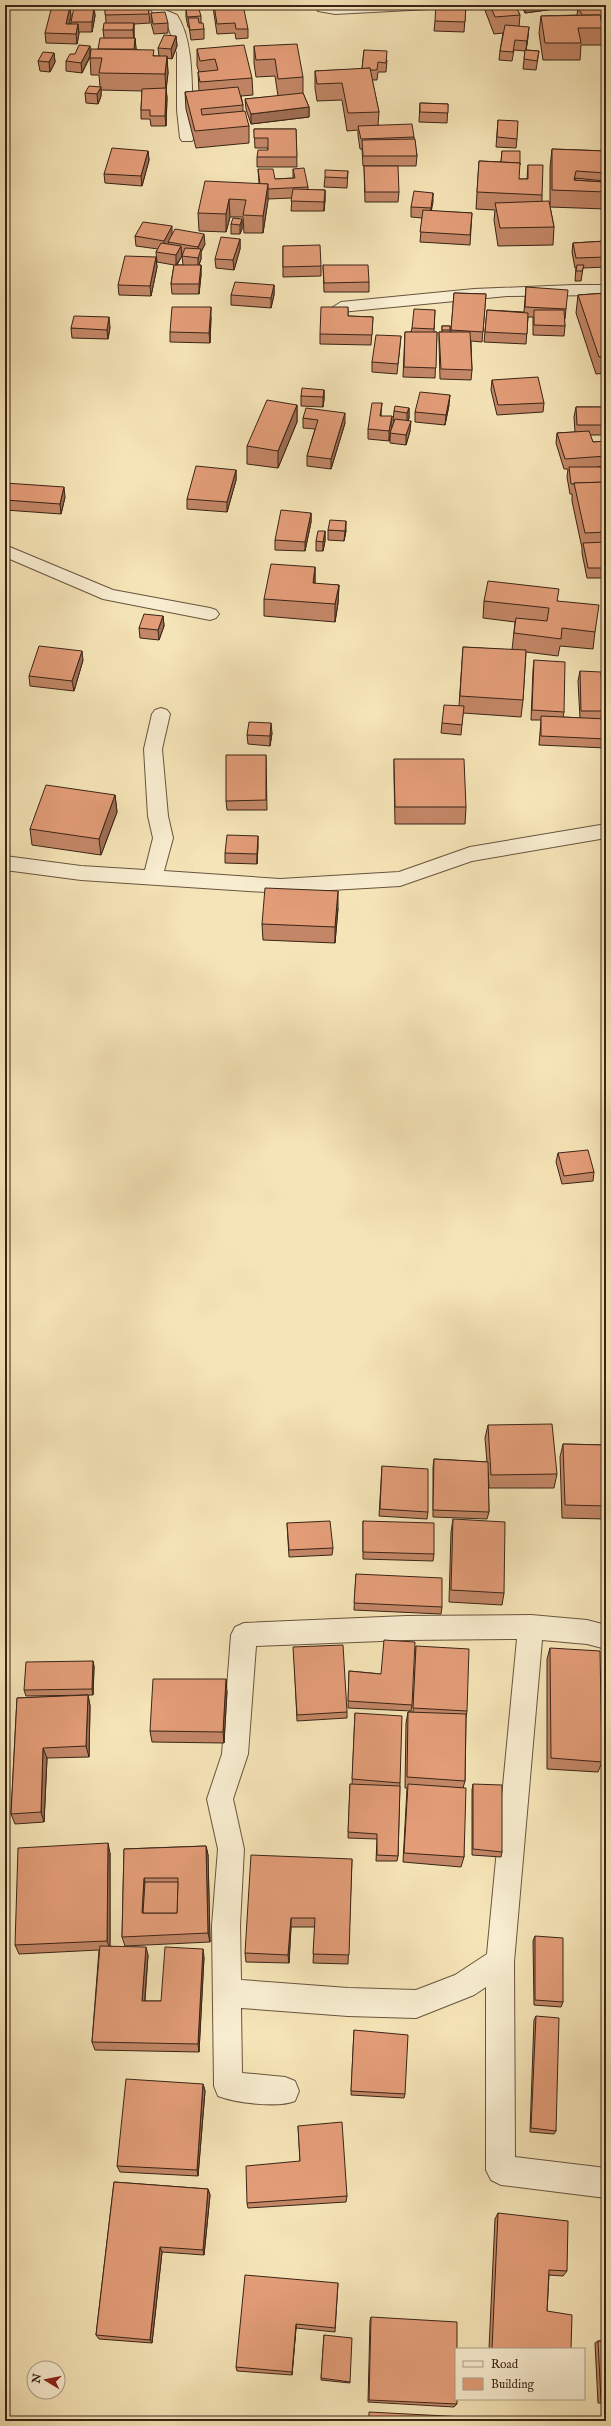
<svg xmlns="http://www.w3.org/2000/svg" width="611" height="2426" font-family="'IM FELL English',serif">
<rect width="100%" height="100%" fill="#f5e4b7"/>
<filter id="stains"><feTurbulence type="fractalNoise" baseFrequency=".005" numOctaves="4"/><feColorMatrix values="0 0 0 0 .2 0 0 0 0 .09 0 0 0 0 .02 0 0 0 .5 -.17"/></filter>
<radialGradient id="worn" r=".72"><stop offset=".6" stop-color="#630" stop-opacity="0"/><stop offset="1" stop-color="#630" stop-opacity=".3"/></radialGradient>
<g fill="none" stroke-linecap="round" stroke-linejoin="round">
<!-- minor casing -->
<g stroke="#69543e" stroke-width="2">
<g id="minor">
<path d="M148,5h14l3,5 12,5c20,30 13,87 17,123l-2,3h-10l-2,-3 -3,-28v-57l-11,-33 -11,-4z"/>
<path d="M315,5h121l-7,4 -94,5 -17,-3z"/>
<path d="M573,285h33v10l-99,1 -166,16 -8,-5 8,-5 133,-13z"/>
<path d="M5,545l108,45 97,18 6,2 3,4 -3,4 -6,2 -107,-21 -98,-42z"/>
<path d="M161,708l6,2 3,4 -8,35 6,67 5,22 -9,33 116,8 119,-7 71,-25 136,-23v14l-134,23 -72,25 -120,7 -199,-13 -76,-10v-14l76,10 64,4 8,-32 -5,-22 -4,-67 8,-35 3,-4z"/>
<path d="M531,1615l56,5 19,5v24l-19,-5 -45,-4 -28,322 1,195 91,11v30l-105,-13 -10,-5 -5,-10v-183l-12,8 -58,23 -68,-2 -107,-8 1,65 43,4 10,4 4,10 -4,10c-17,7 -59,2 -77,-5l-4,-10 -2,-161 6,-76 -11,-50 15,-45 9,-119 4,-8 9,-4 162,-7zM517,1639l-30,315 -32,21 -39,15 -68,-2 -107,-8 -1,-55 4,-76 -11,-50 15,-45 8,-108 150,-6z"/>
</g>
</g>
<!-- minor -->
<use href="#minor" fill="#f8edd0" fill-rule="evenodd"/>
</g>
<!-- wall -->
<g fill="#c38767" stroke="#3a2416" fill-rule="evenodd">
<path d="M87,5h17l-17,1z"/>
<path d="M105,5h43l2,18 -16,1v14h1l1,11 19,7h4l-1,-8 18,-12 1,10 -5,13 -5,-1 1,15 -2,15 1,10 -1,28h-15l-1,-7h-9v-9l1,-19 -41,-1v6l-3,8 -12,-1 -1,-10 15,-6 -1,-12h-8l-1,-18 -8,16 -16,-2v-10l9,-7 15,-8v8l8,-5 6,-11 -1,-8 3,-7z"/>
<path d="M160,5h12v1z"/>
<path d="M213,5l35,24v9l-12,1 -1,-6 -18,1 -3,-20z"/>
<path d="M466,5l-2,27 -30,-1 1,-10z"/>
<path d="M483,5h78v3l-36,5 -2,-4h-6l3,6 -1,12 9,10 -2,13 13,1 -3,19 -13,-1 2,-18 -11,-1 -2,11 -13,-1 1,-9 3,-18 -9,1z"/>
<path d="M606,5v35h-4l-1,5h-20l-1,15h-37l-4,-27 2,-17 36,-1 1,-8z"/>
<path d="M70,6l1,10 -2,8h2v-2l23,-15 1,9 -3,16h-13l-2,12 -31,-1 -1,-10z"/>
<path d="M186,7l15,9v7l3,6v10l-13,1 -2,-13h-1l-2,-10z"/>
<path d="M151,13l17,10v10l-14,1 -3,-11z"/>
<path d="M254,46l49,31v16l6,14v10l-58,7 -5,-15 -1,-10 33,-3 -3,-20 -19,1 -2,-14z"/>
<path d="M197,49l55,29 1,17 -12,1 2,9v7l6,14v17l-53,5 -10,-39 -1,-17 14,-1 -1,-19h1l-2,-6z"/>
<path d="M364,50l23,10 -1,12h-8l-1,8h-5l7,32 -1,13 36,12 3,19 -1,10h-53l-1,-17h-2l-2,-14v-5l-11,1 -5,-31 -25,1 -2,-13v-17l47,-2z"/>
<path d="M54,53l1,9 -5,10 -10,-1 -2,-10z"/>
<path d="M420,103l28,1 -1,19 -28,-1z"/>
<path d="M498,120l19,19 -1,9 -20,-1z"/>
<path d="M254,129h42l1,38h-40v-10l11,-7v-2h-13z"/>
<path d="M552,149l54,2v58l-56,-2 4,20 -1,18 -55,1 -4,-26 1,-10 -19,-1 3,-48 22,1 1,-11 17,28h8l1,-14 14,30v7l8,3v-38z"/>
<path d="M148,151l1,9 -7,26 -37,-3 -1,-9z"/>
<path d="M364,166l35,26 -1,10h-33z"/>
<path d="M258,169l17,10 18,-1v-9l15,18v3h17v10l-1,11h-33l1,-13 -24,1 -5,34h-19l-1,-16h-13l-4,15 -27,-1 -1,-18 61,-30z"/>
<path d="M348,171l-1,17 -23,-1 1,-10z"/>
<path d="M433,193l-2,18 41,2 -2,32 -50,-3 2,-24 -11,-1v-10z"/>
<path d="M242,219v10l-2,5h-9v-10z"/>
<path d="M172,235l33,9 -4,8v7l-2,6h2v10l-2,19h-27l-1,-10 3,-19 -17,-3 -1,-10 2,-3 -22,-3 -1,-10zM182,254h1l-1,2 1,9h-6l5,-9z"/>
<path d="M240,239v10l-6,21 -18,-2 -1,-9z"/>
<path d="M606,241v26l-23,1 -2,13h-6l1,-13h-1l-3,-16 1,-9z"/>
<path d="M283,246l38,20v10l-38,1z"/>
<path d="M156,257l1,10 -6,29 -32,-1 -1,-10z"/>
<path d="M323,265l46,17v10h-45z"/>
<path d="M274,285v10l-3,13 -40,-3v-10z"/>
<path d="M526,287l40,22 -1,10h-1l1,7 -1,10 -31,-1v-18h-5l-2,27 -42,-2 3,-32 37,2z"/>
<path d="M454,293l32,1 -4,48 -11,-1 1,29 -1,10 -31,-1 -1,-37v-10h3v-6h8v6h1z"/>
<path d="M606,293v80l-10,1 -20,-61 2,-18z"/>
<path d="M348,307v9l25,1 -2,28 -51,-1v-10z"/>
<path d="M435,310l-1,22h3l-2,46 -32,-1 2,-45h6l1,-4z"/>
<path d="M211,317l-1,26 -40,-1v-10z"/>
<path d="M110,327l-2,12 -36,-1 -1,-10z"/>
<path d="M401,336l-4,38 -25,-2v-10z"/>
<path d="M492,380l52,23 -1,9 -46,3 -6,-25z"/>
<path d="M324,390v9l-1,8 -22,-1v-10z"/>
<path d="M297,405v17l-19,46 -31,-4v-18z"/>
<path d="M449,405l-4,20 -30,-3v-10z"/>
<path d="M576,407h30v28h-16l3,7 13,-1v25l-9,1 9,13v98h-19l-5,-25v-5l-10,-47v-7h-2l-3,-17 1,-8h-4l-8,-26 1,-10 18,-1 -1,-15z"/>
<path d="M409,408v10l-1,3 2,10 -4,14 -16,-2v-8l-1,6 -21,-2v-10l13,-16v3l11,10 -1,6 3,-11h-1l1,-10z"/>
<path d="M303,418l42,5 -14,46 -24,-3v-10l8,-27 -12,-1z"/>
<path d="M236,470v10l-9,32 -40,-3v-10z"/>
<path d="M5,483l60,14 -4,17 -56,-4z"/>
<path d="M311,513v9l-6,29 -30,-1v-10z"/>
<path d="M328,530l18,1 -2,10 -16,-1z"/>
<path d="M325,531v10l-2,10h-7v-10z"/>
<path d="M315,567v17l24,1 -1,18 -3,19 -71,-6v-17z"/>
<path d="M484,601h74l37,31 -2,17 -33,-3 -2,10 -32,-4 -3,48 -2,17 -58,-4 -2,22 -20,-2 1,-10 17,-17 4,-59 49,3 3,-28 -32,-4z"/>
<path d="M163,616l1,10 -5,14 -19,-2 -1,-10z"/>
<path d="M83,660l-9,31 -44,-5 -1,-10z"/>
<path d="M534,660l30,52 -1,5 17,1 -2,-37 2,-10 23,40 -2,8h5v29l-67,-3 2,-25h-10l2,-50z"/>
<path d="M272,733l-2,13 -22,-2 -1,-9z"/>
<path d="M266,755l1,55h-40l-1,-9z"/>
<path d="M394,759l72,48 -1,17h-70l-1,-48z"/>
<path d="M115,795l2,17 -16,43 -69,-10 -2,-16z"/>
<path d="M258,845l-1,19 -32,-1v-10z"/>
<path d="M338,908l-3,35 -72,-3 -1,-16z"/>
<path d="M558,1153l36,19 -1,9 -31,3 -6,-22z"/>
<path d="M488,1425l69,49 -3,14h-65l-1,-17 1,41 -2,7 -54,-2v-50l1,-8 53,3 -2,-24z"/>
<path d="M563,1444l43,1v74l-44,-1 -2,-61z"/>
<path d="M382,1466l46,46 -1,7 -48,-3z"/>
<path d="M453,1519l51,74 -2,12 -53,-3 2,-70z"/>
<path d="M363,1521l71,33 -1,7 -70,-2z"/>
<path d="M287,1523l46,25 -1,7 -43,2z"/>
<path d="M356,1574l86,33 -1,7 -87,-4z"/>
<path d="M416,1646l51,65 -1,7 -1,63 -2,7 1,69 -3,10 -58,-5 4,-74h-2l1,-65 2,-11h5z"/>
<path d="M550,1648l52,114 -4,10 -51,-3v-110z"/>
<path d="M294,1654l53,58v6l-50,3z"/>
<path d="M93,1661l1,6 -1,28 -67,1 -2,-6z"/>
<path d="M349,1671l32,3 31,31 -1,6 -63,-3z"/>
<path d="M227,1691l-3,52 -72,-1 -2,-11z"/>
<path d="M88,1695l2,11 -1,51 -42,1 -3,64 -29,2 -4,-10 6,-116z"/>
<path d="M355,1713l45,70 -2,73 -1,5h-21l1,-22 -29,-1 2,-54 2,1z"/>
<path d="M473,1784l29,68 -1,5 -29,-2v-65z"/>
<path d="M206,1846l2,9 2,87 -85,4 -3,-9 2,-88z"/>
<path d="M110,1853v93l38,9 -3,46h16l43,-44 -5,95 -104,-2 -3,-8 7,-92 -80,4 -4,-9z"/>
<path d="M352,1859l-4,105 -35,-1 2,-36h-24l-2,36 -43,-1 -1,-9z"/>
<path d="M535,1936l28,66 -2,5 -27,-2 -1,-64z"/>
<path d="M536,2016l20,115 -2,3 -24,-2 4,-112z"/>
<path d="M354,2030l51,64 -1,4 -53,-3z"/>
<path d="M203,2084l2,7 -7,85 -78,-4 -3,-6z"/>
<path d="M606,2102v36h-2l1,-34z"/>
<path d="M298,2126l49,70 -1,6 -98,6 -1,-5 53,-42z"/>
<path d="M114,2182l94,7 2,6 -6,60 -42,-3 -10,91 -53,-4 -3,-4z"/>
<path d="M498,2213l69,58 -4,5 -14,-1 -2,36 24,38h-82l6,-130z"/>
<path d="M606,2225v66l-3,-62z"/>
<path d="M338,2283l-3,49 -39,-4 -4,47 -55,-4 -1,-4z"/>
<path d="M371,2317l86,87 -3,3 -86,-5 2,-81z"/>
<path d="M324,2335l26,47v1l-29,-3z"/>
<path d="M598,2341h8v62h-8l-3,-60z"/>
</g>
<!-- shaded-wall -->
<g fill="#9f6e54" stroke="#3a2416">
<path d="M526,5h35v3l-36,5z"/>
<path d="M70,6l1,10 -4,17 -1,-9z"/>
<path d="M94,7l1,9 -3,16v-10z"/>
<path d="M134,23v17l-1,-10z"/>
<path d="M78,24l1,10 -2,10 -1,-10z"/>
<path d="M529,27l-1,10 -2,14 1,-10z"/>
<path d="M176,36l1,10 -5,13 -1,-10z"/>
<path d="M135,38l1,10 -2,15 -1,-10z"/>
<path d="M90,46v10l-8,17 -1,-10z"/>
<path d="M54,53l1,9 -5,10 -1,-10z"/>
<path d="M167,56l1,17 -2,18 -1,-17z"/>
<path d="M101,87v9l-3,8 -1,-10z"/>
<path d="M166,88l1,10 -1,28 -1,-10z"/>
<path d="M309,107v10l-58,7v-10z"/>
<path d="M148,151l1,9 -7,26 -1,-10z"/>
<path d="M268,184v17l-5,32v-17z"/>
<path d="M325,190v10l-1,11v-9z"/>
<path d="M433,193v9l-3,16 1,-10z"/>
<path d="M229,199l1,18 -4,15v-18z"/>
<path d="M242,219v10l-2,5v-9z"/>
<path d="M172,226v10l-8,15v-10z"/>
<path d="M204,234l1,10 -4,8v7l-3,8v-20z"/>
<path d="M240,239v10l-6,21 -1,-10z"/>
<path d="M181,246l1,10 -6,9v-10z"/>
<path d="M156,257l1,10 -6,29 -1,-10z"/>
<path d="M201,265v10l-2,19v-10z"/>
<path d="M274,285v10l-3,13v-10z"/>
<path d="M211,307v10l-1,26 -1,-10z"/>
<path d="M109,317l1,10 -2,12 -1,-9z"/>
<path d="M324,390v9l-1,8v-10z"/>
<path d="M450,395l-1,10 -4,20 1,-10z"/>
<path d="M382,403l-1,10 -1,12v-9z"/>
<path d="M297,405v17l-19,46v-17z"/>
<path d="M409,408v10l-2,5v-10z"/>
<path d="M345,413v10l-14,46v-10z"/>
<path d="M392,416v10l-3,15v-10z"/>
<path d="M411,421l-1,10 -4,14v-10z"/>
<path d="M236,470v10l-9,32v-10z"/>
<path d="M64,487l1,10 -4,17 -1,-10z"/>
<path d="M311,513v9l-6,29v-9z"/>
<path d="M346,521v10l-2,10z"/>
<path d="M325,531v10l-2,10v-9z"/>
<path d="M315,567v18l-2,-2z"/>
<path d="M339,585l-1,18 -3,19v-18z"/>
<path d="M163,616l1,10 -5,14 -1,-10z"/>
<path d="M82,651l1,9 -9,31 -2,-10z"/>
<path d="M271,723l1,10 -2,13v-10z"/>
<path d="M115,795l2,17 -16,43 -2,-16z"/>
<path d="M258,836v9l-1,19v-10z"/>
<path d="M338,891v17l-3,35v-16z"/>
<path d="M93,1661l1,6 -1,28 -1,-6z"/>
<path d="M226,1679l1,12 -3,52 -1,-11z"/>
<path d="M88,1695l2,11 -1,51 -3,-11z"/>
<path d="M43,1748l4,10 -3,64 -3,-10z"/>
<path d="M108,1843l2,10v96l-3,-8z"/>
<path d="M206,1846l2,9 2,87 -2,-9z"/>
<path d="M144,1878l2,9 -1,29 -3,-3z"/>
<path d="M5,1900l1,2 -1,22z"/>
<path d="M291,1918v9l-2,36 -1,-8z"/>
<path d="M146,1947l2,8 -4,54 -2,-8z"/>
<path d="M203,1949l1,8 -5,95 -1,-8z"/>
<path d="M203,2084l2,7 -7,85 -1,-6z"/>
<path d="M208,2189l2,6 -6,60 -1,-5z"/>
<path d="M160,2247l2,5 -10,91 -2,-3z"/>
<path d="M296,2324v4l-4,47v-3z"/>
</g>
<!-- building -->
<g fill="#e39d78" stroke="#3a2416" fill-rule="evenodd">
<path d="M105,5h43l1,9 -44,1z"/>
<path d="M214,5h29l5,24h-12l-1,-6 -18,1z"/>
<path d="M436,5h30l-1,17 -30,-1z"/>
<path d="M490,5h25l5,10 -25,2z"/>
<path d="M606,5v14h-5l-1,-4h-18l-4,-8z"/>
<path d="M52,6h18l-4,18h12l-2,10 -31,-1z"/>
<path d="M198,6l3,10 -14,1 -1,-10z"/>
<path d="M74,7h20l-2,15h-21z"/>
<path d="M165,12l3,11 -15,1 -2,-11z"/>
<path d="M600,15l3,13h-25l3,15h-36l-4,-27z"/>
<path d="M188,18h10l1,5h4l1,6 -14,1z"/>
<path d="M602,22h4v8h-3v-2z"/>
<path d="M104,23h30l-1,7h-30z"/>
<path d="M505,25l24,2 -2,14 -12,-1 -2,12 -13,-1z"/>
<path d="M164,35l12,1 -5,13 -13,-1z"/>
<path d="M100,38h35l-1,11h-36z"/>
<path d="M297,44l6,33 -25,2 -3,-20 -19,1 -2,-14z"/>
<path d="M79,45l11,1 -9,17 -15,-2 4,-7h5z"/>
<path d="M244,45l8,33 -52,4 -2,-10 20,-2 -3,-11 -15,2 -3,-12z"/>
<path d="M91,49l63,1 -1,6h14l-2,18 -66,-1 3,-15h-12z"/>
<path d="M364,50l23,1 -1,12 -8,-1 -1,8h-7v-2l-8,1z"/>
<path d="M525,50l14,1 -2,10 -13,-2z"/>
<path d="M43,52l11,1 -5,9 -11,-1z"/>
<path d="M370,68l9,44 -31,1 -6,-30 -25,1 -2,-13z"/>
<path d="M89,86l12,1 -4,7 -12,-1z"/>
<path d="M238,87l5,18 -42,4 1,6 43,-4 4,15 -54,5 -10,-39z"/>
<path d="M166,88l-1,28h-15v-6h-9l1,-21z"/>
<path d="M303,93l6,14 -58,7 -6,-15z"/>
<path d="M420,103l28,1v9l-28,-1z"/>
<path d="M498,120l20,1 -1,18 -20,-2z"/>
<path d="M412,124l2,13 -53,2 -3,-13z"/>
<path d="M254,129h42l1,28h-40l1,-7h10v-12h-14z"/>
<path d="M415,139l2,17h-54l-1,-16z"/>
<path d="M112,148l36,3 -7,25 -37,-2z"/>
<path d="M552,149l54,2v22l-30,-2 -2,9 32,2v-2v12l-54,-2z"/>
<path d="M502,151h18v14v-2l-19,-1z"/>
<path d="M479,161l41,2 -1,16h9v-14h15l-1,30 -65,-3z"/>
<path d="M364,166h34l1,26h-34z"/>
<path d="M304,168l4,19 -40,2v-5h-8l-2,-15h15l2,10 20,-1 -2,-9z"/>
<path d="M325,170l23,1 -1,7 -22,-1z"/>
<path d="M575,178l30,3v1l-30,-2z"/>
<path d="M205,181l63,3 -5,32 -20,-1 3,-15 -17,-1 -3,15 -28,-1z"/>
<path d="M293,189l32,1 -1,12 -33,-1z"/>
<path d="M414,191l19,2 -2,15 -20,-1z"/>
<path d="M549,201l5,26 -54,1 -5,-25z"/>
<path d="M423,210l49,3 -2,22 -50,-3z"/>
<path d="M233,218l9,1 -2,6 -9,-1z"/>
<path d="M143,222l29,4 -8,15 -29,-5z"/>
<path d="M175,229l29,5 -6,13 -30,-5z"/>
<path d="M221,237l19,2 -7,21 -18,-1z"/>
<path d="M606,241v16l-30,1 -3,-15z"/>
<path d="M161,243l20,3 -5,9 -20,-3z"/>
<path d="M320,245l1,21 -38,1v-21z"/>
<path d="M185,248l16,1 -3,9 -16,-2z"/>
<path d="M125,256l31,1 -6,29 -32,-1z"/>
<path d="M174,265h27l-2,19h-28z"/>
<path d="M323,265h45l1,17 -45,1z"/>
<path d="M577,265h7l-2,6h-6z"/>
<path d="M235,282l39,3 -3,13 -40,-3z"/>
<path d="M526,287l42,3 -2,19 -41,-2z"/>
<path d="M454,293l32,1 -3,38 -32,-2z"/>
<path d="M606,293v63l-7,1 -21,-62z"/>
<path d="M172,307h39l-2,26 -39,-1z"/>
<path d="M321,307h27v9l25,1 -1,18 -52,-1z"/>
<path d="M414,309l21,1 -1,19 -22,-1z"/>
<path d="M487,310l41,3 -1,21 -42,-2z"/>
<path d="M534,310h30l1,16 -31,-1z"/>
<path d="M74,316l35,1 -2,13 -36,-2z"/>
<rect x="442" y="326" width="8" height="4"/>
<path d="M405,332h32l-1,36 -32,-1z"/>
<path d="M439,332h31l2,38 -31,-1z"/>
<path d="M376,335l25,1 -3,28 -26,-2z"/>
<path d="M538,377l6,26 -46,2 -6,-25z"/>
<path d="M302,388l22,2 -1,7 -22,-1z"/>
<path d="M420,392l30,3 -4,20 -31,-3z"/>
<path d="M267,400l30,5 -19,46 -31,-5z"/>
<path d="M372,403h10l-2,13h12l-3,15 -21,-2z"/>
<path d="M395,406l14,2 -2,5 -13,-2z"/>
<path d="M576,407h30v18h-29z"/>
<path d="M306,408l39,5 -14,46 -24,-3 11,-36 -15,-2z"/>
<path d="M395,419l16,2 -5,14 -16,-2z"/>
<path d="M589,431l4,11 13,-1v15l-41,3 -8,-26z"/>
<path d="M196,466l40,4 -9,32 -40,-3z"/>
<path d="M569,467h35l2,15 -32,1v1h-3z"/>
<path d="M606,482v50l-21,1 -11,-50z"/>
<path d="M5,483l59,4 -4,17 -55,-4z"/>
<path d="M281,510l30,3 -6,29 -30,-2z"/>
<path d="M330,520l16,1 -1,10 -17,-1z"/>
<path d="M318,531h7l-2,11 -7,-1z"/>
<path d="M606,542v26h-18l-5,-25z"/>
<path d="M271,564l44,3 -2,16 26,2 -4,19 -71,-5z"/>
<path d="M488,581l71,8 -2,12 42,4 -4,27 -33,-4 -1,11 -47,-6 2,-15 31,3 2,-13 -65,-7z"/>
<path d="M144,614l19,2 -5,14 -19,-2z"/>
<path d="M39,646l43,5 -10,30 -43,-5z"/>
<path d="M463,647l63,3 -3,50 -63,-4z"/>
<path d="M534,660l31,2 -1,50 -32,-2z"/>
<path d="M580,671l21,1 2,39h-22z"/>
<path d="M444,705l20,1 -2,19 -20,-2z"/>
<path d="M541,716l65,3v20l-65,-3z"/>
<path d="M249,722l22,1 -1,13 -23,-1z"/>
<path d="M226,755h40v45l-40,1z"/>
<path d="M394,759h70l2,48h-71z"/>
<path d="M46,785l69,10 -16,44 -69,-10z"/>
<path d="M227,835l31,1 -1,18 -32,-1z"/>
<path d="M265,888l73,3 -3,36 -73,-3z"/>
<path d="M588,1150l6,22 -30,4 -6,-23z"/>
<path d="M552,1424l5,50 -66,1 -3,-50z"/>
<path d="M563,1444l43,1v61l-41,-1z"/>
<path d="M434,1459l54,3 1,50 -56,-2z"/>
<path d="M382,1466l46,3v43l-48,-3z"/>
<path d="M453,1519l52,3 -1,71 -53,-3z"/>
<path d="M330,1521l3,27 -44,2 -2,-27z"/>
<path d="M363,1521l71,2v31l-71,-2z"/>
<path d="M356,1574l86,4v29l-88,-4z"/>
<path d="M384,1640l31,2 -3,63 -64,-4 1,-30 32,3z"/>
<path d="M343,1645l4,67 -50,3 -4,-68z"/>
<path d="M416,1646l53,3 -2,62 -54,-3z"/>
<path d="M550,1648l50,3 2,111 -51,-4z"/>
<path d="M93,1661l-1,28 -68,1 2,-28z"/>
<path d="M153,1679h73l-3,53 -73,-1z"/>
<path d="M88,1695l-2,51 -43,2 -2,64 -30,2 6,-116z"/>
<path d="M408,1712l58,2 -1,67 -58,-4z"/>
<path d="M355,1713l47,3 -2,67 -48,-4z"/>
<path d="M350,1784l50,2 -2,70 -21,-1v-21l-29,-2z"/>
<path d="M408,1784l58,4 -2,69 -60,-4z"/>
<path d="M473,1784l29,1v67l-29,-3z"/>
<path d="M108,1843l-1,98 -92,4 3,-97z"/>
<path d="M206,1846l2,87 -86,4 2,-88zM144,1878h34l-1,35h-35z"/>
<path d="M251,1855l101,4 -3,96 -36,-1 2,-36h-24l-3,37 -43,-2z"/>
<path d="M145,1882h33l-1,31h-34z"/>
<path d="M535,1936l28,2v64l-28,-2z"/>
<path d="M100,1946l46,1 -4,54h19l4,-54 38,2 -5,95 -106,-2z"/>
<path d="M536,2016l23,2 -3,113 -25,-3z"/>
<path d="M354,2030l54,5 -3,59 -54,-3z"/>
<path d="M126,2079l77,5 -6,86 -80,-4z"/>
<path d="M342,2122l5,74 -100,7 -1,-37 54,-5 -2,-35z"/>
<path d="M114,2182l94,7 -5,61 -43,-3 -10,93 -54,-5z"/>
<path d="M498,2213l70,8 -1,50 -18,-1 -2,41 25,4 -1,34h-79z"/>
<path d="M245,2275l93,8 -3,45 -39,-4 -4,48 -56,-5z"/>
<path d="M371,2317l86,5v27h-1v50h1v5l-88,-4z"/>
<path d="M324,2335l28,3 -2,44 -29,-4z"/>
<path d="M598,2341h8v60h-5z"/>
<path d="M369,2412l96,5v4h-96z"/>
</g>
<!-- margin -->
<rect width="611" height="2426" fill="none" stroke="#f5e4b7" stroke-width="20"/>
<rect x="6" y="6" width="599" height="2414" fill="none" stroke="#3a2416" stroke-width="2"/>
<rect x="10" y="10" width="591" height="2406" fill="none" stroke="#3a2416"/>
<!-- legend -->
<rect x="455" y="2348" width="130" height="52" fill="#f8edd0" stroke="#ac9d86"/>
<rect x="463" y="2361" width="20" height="6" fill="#f8edd0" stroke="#ac9d86"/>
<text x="491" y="2368" font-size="12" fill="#3a2416">Road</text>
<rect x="463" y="2378" width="20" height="12" fill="#e39d78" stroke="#ac9d86"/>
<text x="491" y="2388" font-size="12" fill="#3a2416">Building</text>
<!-- north arrow -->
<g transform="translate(46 2380) rotate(280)"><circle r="19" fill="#f8edd0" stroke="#ac9d86"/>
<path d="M0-3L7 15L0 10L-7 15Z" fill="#8f2418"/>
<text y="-6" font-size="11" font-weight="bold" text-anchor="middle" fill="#3a2416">N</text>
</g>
<rect width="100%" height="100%" filter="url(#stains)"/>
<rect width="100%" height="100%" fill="url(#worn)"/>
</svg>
